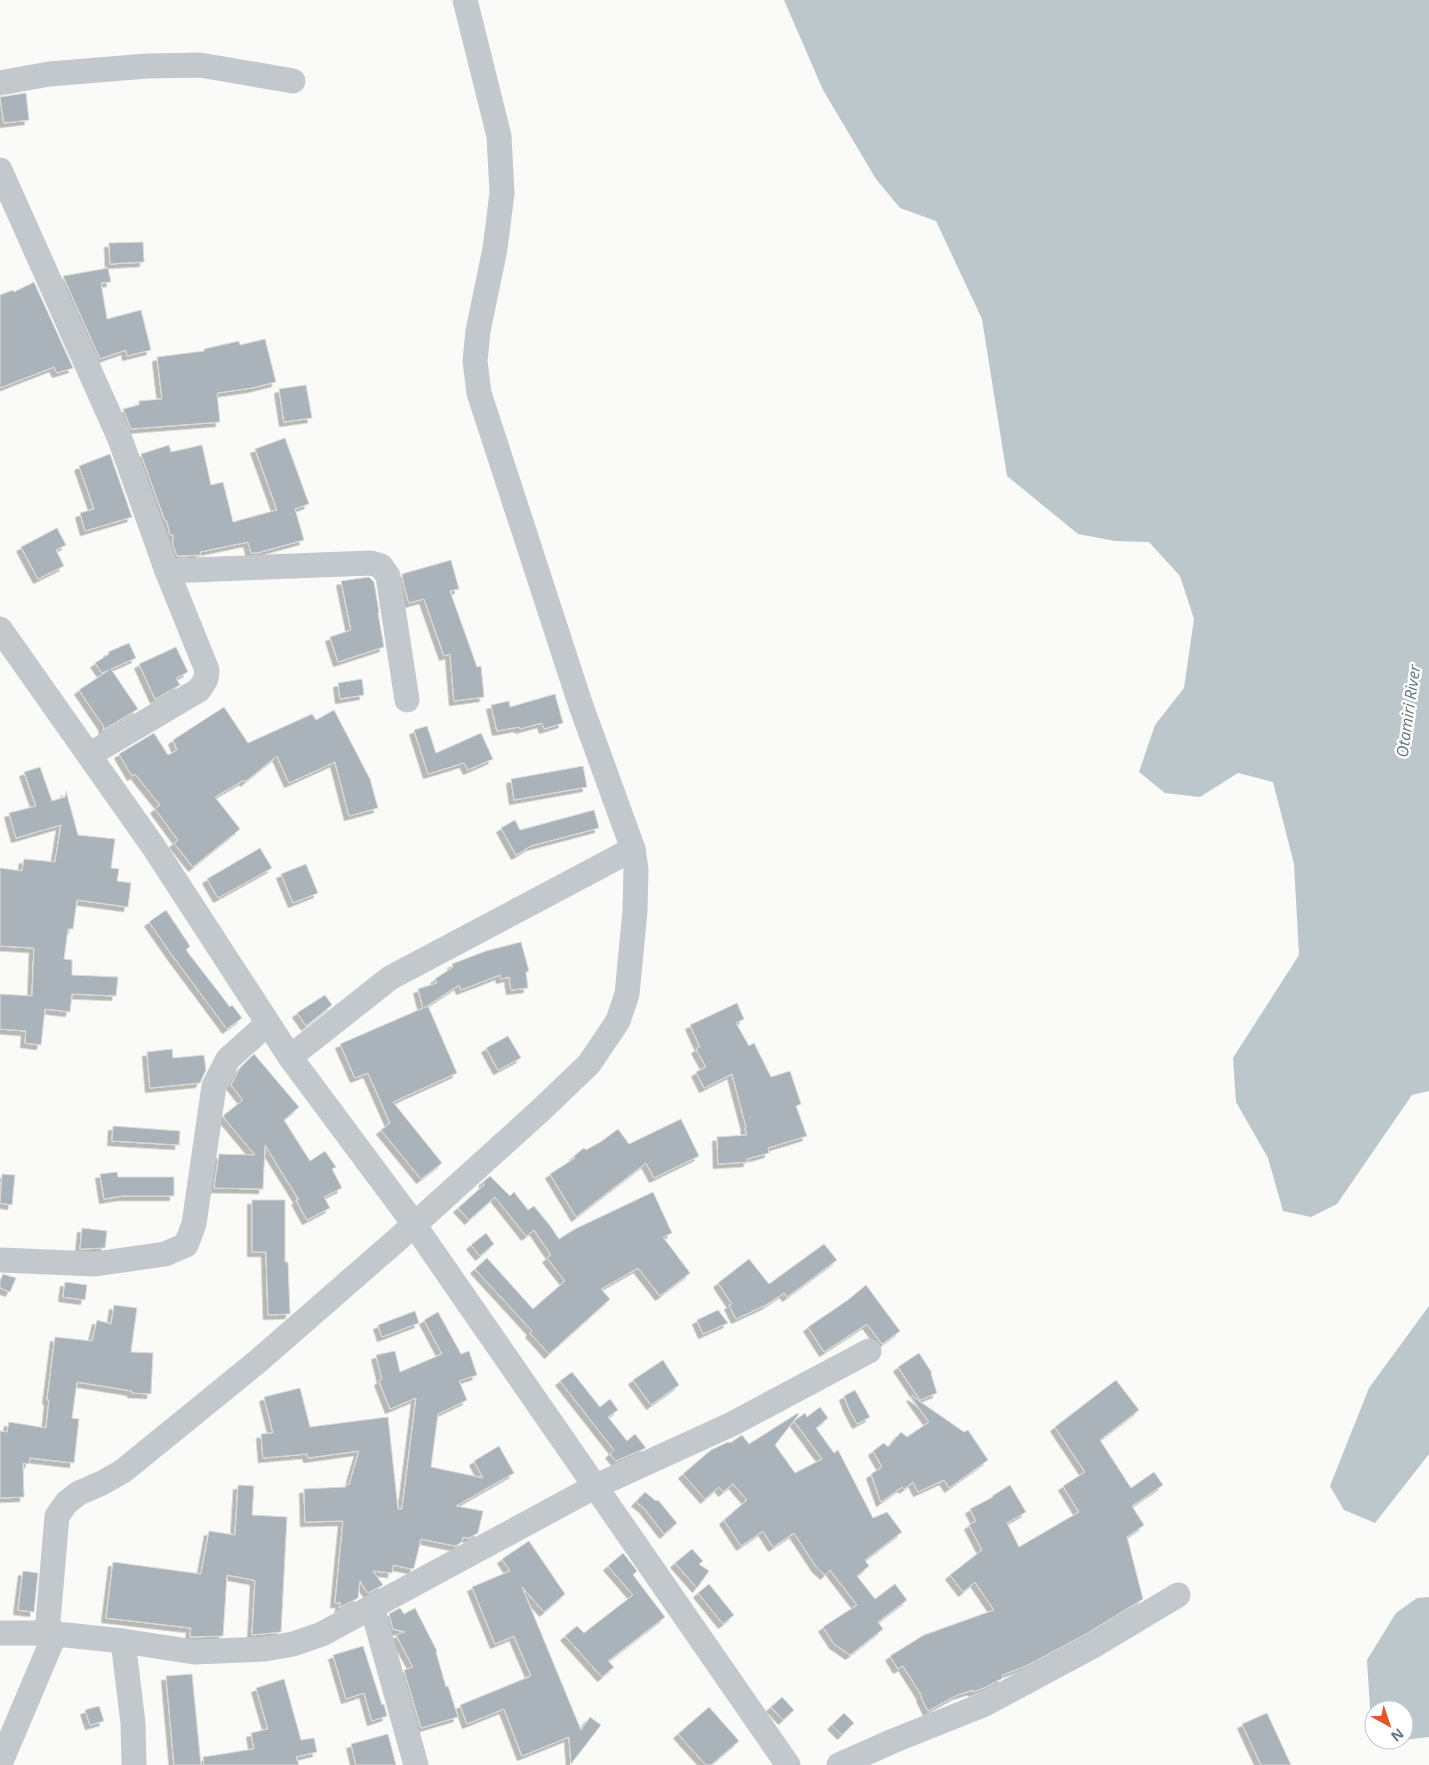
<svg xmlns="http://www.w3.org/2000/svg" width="1429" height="1765" font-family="'Open Sans',sans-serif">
<defs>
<filter id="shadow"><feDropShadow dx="-4.5" dy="4.5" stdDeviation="0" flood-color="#0004"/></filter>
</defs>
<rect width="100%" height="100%" fill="#fafaf8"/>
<!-- water -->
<g fill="#bbc7cb">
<path d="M784,0h645v1091l-17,4 -75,109 -26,13 -28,-6 -15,-53 -32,-56 -3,-44 66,-103 -5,-91 -21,-82 -35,-9 -38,24 -35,-4 -26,-21 16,-47 29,-37 10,-69 -14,-43 -31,-34 -34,-1 -37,-7 -71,-58 -25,-157 -46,-98 -36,-13 -24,-29 -53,-89z"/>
<path d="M1429,1306v148l-54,69 -31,-13 -14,-24 39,-98z"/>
<path d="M1429,1597v140l-25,3v-30h-30v4l-4,-5 -3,-49 29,-47 21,-15z"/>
</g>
<!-- building -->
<g fill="#aab3b9" stroke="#dcdcda" filter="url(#shadow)">
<path d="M26,93l3,27 -25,3 -4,-26z"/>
<path d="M143,242l1,20 -34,2 -1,-21z"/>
<path d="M108,268l3,14 -10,1 6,36 34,-9 10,40 -24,6 -1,-6 -26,9 -37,-83z"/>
<path d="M34,282l39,86 -16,5 -3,-6 -54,21v-93l13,-5 1,2z"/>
<path d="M265,339l11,43 -24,6 -35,5 3,29 -89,7 -8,-20 16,-4v-4l23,-2 -5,-42 47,-6v-2l35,-8 1,4z"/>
<path d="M306,385l6,33 -28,4 -5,-33z"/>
<path d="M285,438l24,66 -14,5 9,31 -47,13h-6l-3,-11 -48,10 1,3 -24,1 -4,-11v-10h-3l-3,-14h-2l-24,-67 28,-9 2,7 31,-7 9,40 12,-3 10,40 44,-12 -22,-61z"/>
<path d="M110,454l22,63 -47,14 -5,-18 14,-4 -15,-43z"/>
<path d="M57,528l9,17 -10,5 8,16 -26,13 -17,-32z"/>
<path d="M451,560l8,29 -9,2 27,76 4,-1 3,31 -30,4 -4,-47 -6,2 -20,-57 -15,4 -5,-17 -2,-12z"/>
<path d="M369,577l5,5 5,30 -1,1 6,34 -46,15 -8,-25 21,-7 -10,-49z"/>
<path d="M129,643l7,15 -25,11 27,40 -35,21 1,-3 -25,-37 30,-20 -7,3 -7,-10 14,-9 -1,-2z"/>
<path d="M176,647l12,25 -12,6 4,7 -25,14 -16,-35z"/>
<path d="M362,679l2,16 -24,4 -2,-16z"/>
<path d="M555,694l8,29 -19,6 -2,-6 -22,6 -1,-2 -22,4 -6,-26 18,-4 1,6z"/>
<path d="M224,707l24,36 64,-29 4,6 18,-10 36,69 8,29 -29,8 -14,-54 -46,21 -12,-27 -32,26 -1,-2 -29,17 25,32 -47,38 -19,-24 4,-3 -23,-31 5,-4 -25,-31 -3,2 -13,-22 35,-21 14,22 9,-5 -4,-10z"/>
<path d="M427,726l9,27 45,-20 12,26 -25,11 -4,-7 -36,11 -14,-44z"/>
<path d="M583,766l4,21 -73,13 -3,-21z"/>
<path d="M40,767l12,34 13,-4 1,-6 12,44 37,4 -4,29 8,1 -2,12 14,2 -3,24 -51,-7 -4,29h-5l-4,30 8,1v15l46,2 -2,19 -44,-2 -2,18 -25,-3 -4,36 -16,-2 1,-12 -26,-2v-35l32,2 2,-48 -34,-2v-78l22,3 2,-12 31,3 6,-37 -45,13 -7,-25 27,-7 -12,-34z"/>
<path d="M594,810l5,18 -68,18 -15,9 -15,-27 14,-8 5,10z"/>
<path d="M260,848l12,20 -54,30 -11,-19z"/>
<path d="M306,864l12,29 -25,10 -12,-29z"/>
<path d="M166,910l24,36 -4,4 44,57 2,-2 10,13 -15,11 -55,-74 -23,-33z"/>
<path d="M521,942l8,29 -3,1 2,16 -17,2 -2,-13 -8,2 -1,-4 -39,15 -2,-5 -35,23 4,-2 29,67 -64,29 49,61 -21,16 -40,-49 9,-7 -22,-50 -13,5 -15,-34 83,-36 -5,-19 19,-6 -2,-4 18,-12 -1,-3 34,-13z"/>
<path d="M325,995l7,10 -26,21 -9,-13z"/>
<path d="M737,1003l7,16 -8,4 13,23 5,-3 17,34 19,-6 11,33 -5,2 11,30 -39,12 1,5 -22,6 1,3 -30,2 -1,-27 30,-2 -2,-7 1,-1 -14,-53 -28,14 -8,-16 10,-5 -10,-18 4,-2 -10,-22z"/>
<path d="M508,1036l13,22 -23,12 -12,-22z"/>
<path d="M172,1049l1,9 31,-3 2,15 -6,13 -50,5 -3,-36z"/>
<path d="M254,1054l45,53 -15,13 26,41 15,-10 11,16 -4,2 10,19 -18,9 6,11 -23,12 -11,-20h3l-34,-55 -2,44 -49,-1 5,-34 36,1 -31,-37v-3l19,-15 -12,-15 9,-17z"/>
<path d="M681,1119l18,37 -45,22 -8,-15 -70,54 -26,-43 25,-16 -1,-2 10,-8 2,2 16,-9 16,-12 11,15z"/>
<path d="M113,1126l67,5 -1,14 -67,-4z"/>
<path d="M117,1172l1,5h56v19h-52l-18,3 -4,-25z"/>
<path d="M2,1174l13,1 -3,30 -12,-2z"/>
<path d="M490,1176l20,20 4,-4 14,18 6,-4 17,21 8,12 16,-10 78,-37 19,41 -9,4 27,36 -30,23 -22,-28 -37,21 9,10 -61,55 -19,-21 2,-2 -57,-62 12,-11 46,51 32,-28 -18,-23 4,-3 -17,-25 -8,6 -31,-39 -26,23 -11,-12 27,-24 -2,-2z"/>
<path d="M252,1200h33v62h3l2,52 -22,1 -2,-63h-14z"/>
<path d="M82,1228l25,3 -2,17 -25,1z"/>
<path d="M486,1233l8,11 -14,12 -9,-11z"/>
<path d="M824,1244l13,16 -50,37 -3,-4 -18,12 -30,14 -7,-14 3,-1 -14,-21 31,-24 20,25z"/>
<path d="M3,1274l13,4 -6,14 -10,-4v-7z"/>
<path d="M65,1282l22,3 -2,15 -22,-3z"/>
<path d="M866,1285l34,46 -18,13 -15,-20 -43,28 -16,-25 40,-27z"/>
<path d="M114,1305l23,3 -6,44 22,1 -2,41 -19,-1v-2l-55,-9 -5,36 7,1 -5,44 -44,-5 -1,6 -6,-1 1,34 -24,1v-67l7,1 2,-10 37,6 3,-28h-2l8,-63 37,4 5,-21 14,4z"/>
<path d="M718,1310l10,13 -25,11 -6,-14z"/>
<path d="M415,1311l4,12 -37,14 -4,-12z"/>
<path d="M438,1312l23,42 8,-3 8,24 -18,6 8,19 -29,14 -7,53 52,11 -9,-17 25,-15 15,27 -58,33 27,5 -5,22 -9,5 -6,-1 -1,5 -7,4 -34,-7 -7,29 -2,1 -19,-4 -1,8 -19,-2 10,14 -15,8 -8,-12 -2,17 -19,10 2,-5h-6l8,-82 -38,1 -1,-33 42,-2v-3l3,1 10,-34 -51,7 -1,-4 -44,4 -2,-24 12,-1 -9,-36 36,-9 10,39 78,-10 10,92h4l14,-111 -26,11 -11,-28 3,-2 -6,-24 19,-4 5,21 42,-18 -18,-34z"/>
<path d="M919,1353l13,20 -1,1 6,19 -17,7 -22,-33z"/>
<path d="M663,1360l16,25 -28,20 -18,-25z"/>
<path d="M572,1372l28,35 10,-8 8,11 -10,7 19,24 8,-7 11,14 -30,13 -6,-7 4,-4 -54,-69z"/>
<path d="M1116,1380l23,30 -39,30 31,48 23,-16 9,13 -31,21 12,19 -17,12 16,62 -57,35 -60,32 -24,9 1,3 -17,9 -13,5v-2l-16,5 -29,16 -7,-14 1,-1 -19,-30 -5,3 -8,-13 34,-21 70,-25 -19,-28 -12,10 -13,-17 32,-25 -13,-25 7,-4 -6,-12 23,-12 -1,-1 18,-11 16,27 -19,11 12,24 60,-35 -16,-26 22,-14 -30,-45z"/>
<path d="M855,1390l15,27 -13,7 -8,-15 -5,-13z"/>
<path d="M912,1396l52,36 4,-2 20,30 -39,28 -5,-8 -26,12 -5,-10 -9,7 -2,-2 -21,15 -10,-28 11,-7 -9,-16 11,-8 4,4 13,-15 6,5 22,-15 -18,-25z"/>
<path d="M820,1407l8,11 -12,10 18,25 4,-3 35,68 14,-6 15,20 -37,28 4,6 -12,10 18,23 20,-15 12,16 -29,22 5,7 -33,26 -16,-11 -11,-17 34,-22 -27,-35 -5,5 -8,-7 -23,-35 -21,14 -10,-16 -22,15 -17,-26 23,-20 -14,-16 -10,8 -4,-5 -14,12 -22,-25 28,-24 17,-8 2,1 12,-8 7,9 49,-31 1,1 -24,31 20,28 27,-14 -28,-38 11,-8 2,4z"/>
<path d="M238,1485l16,1 -2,29 35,2 -6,115 -29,3 3,-54 -1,-1 -27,-5 -4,61 -33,1 1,-9 -85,-10 7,-56 88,12 8,-43 26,4z"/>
<path d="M645,1492l11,9 2,-1 19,23 -13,11 -20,-26 -8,-6z"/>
<path d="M529,1541l36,53 -21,18 -22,-25 59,143 9,-13 11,8 -30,39 -2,-27 -47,19 -18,-47 -37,15 -7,-19 71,-29 -17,-40 -19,8 -23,-57 38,-16 -8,-12z"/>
<path d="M692,1549l11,12 -4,3 10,7 -12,17 -22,-25z"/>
<path d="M623,1553l14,18 -4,4 32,42 -57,44 6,6 -12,10 -37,-41 12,-10 7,7 49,-38 -25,-29z"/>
<path d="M23,1571l15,2 -4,39 -16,-2z"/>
<path d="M709,1584l25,31 -11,9 -25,-31z"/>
<path d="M400,1608l4,6 11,-6 22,43 -1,1 10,35 2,-1 10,31 -37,11 -17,-58 9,-3 -17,-32 9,-3 -12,-3 -4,-15z"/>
<path d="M363,1646l19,59 2,-1 3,12 -15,5 -8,-28 -18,6 -13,-44z"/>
<path d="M192,1674l9,91h-27l-8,-89z"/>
<path d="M284,1679l17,61 13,-2 3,14 -21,5 3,8h-95l-1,-8 51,-8 -3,-16 17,-4 -12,-41z"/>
<path d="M782,1697l12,13 -11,10 -12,-13z"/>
<path d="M99,1706l5,15 -14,4 -5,-15z"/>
<path d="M709,1707l30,34 -28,24h-5l-28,-31z"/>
<path d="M844,1713l10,10 -12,12 -10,-10z"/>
<path d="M1267,1713l24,52h-30l-19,-41z"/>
<path d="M388,1734l8,31h-40l-5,-21z"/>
</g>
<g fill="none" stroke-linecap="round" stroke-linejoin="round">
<!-- minor -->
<g stroke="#c3c8cc" stroke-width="25">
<path d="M0,83l49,-9 98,-8 53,-1 93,16"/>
<path d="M0,170l120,269 47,132 40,99 -1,9 -7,11 -110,65"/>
<path d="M167,571l204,-8 10,3 7,10 19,124"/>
<path d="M0,629l153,217 137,211 116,156 382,552"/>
<path d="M290,1057l100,-79 243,-129"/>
<path d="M0,1260l95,4 70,-10 21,-9 8,-21 20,-138 14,-27 40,-36"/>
<path d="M372,1607l44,158"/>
<path d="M0,1633h47l76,8 71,11 71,-3 28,-5 29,-10 272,-147 138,-63 137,-73"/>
<path d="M47,1633l10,-117 10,-14 12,-9 23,-10 21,-12 134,-109 157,-137 128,-116 47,-45 29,-43 9,-27 8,-83 1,-42 -3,-20 -53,-146 -101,-310 -4,-32 3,-30 17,-82 7,-56 -3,-57 -34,-136"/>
<path d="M123,1641l10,82 1,42"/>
<path d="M0,1764l55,-130"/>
<path d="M839,1765l54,-24 90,-36 110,-59 85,-51"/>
</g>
</g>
<g text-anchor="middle" stroke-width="5" stroke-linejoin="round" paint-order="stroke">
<!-- water labels -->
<g font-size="16" font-style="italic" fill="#60757c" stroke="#fff">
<text transform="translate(1408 711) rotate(-82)" y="6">Otamiri River</text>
</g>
</g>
<!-- north arrow -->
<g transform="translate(1389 1725) rotate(140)"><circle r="24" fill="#ffffff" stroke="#c1c8cd"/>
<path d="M0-4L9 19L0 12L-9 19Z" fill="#e4572e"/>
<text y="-8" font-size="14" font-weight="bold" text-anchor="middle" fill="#657683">N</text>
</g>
</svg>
